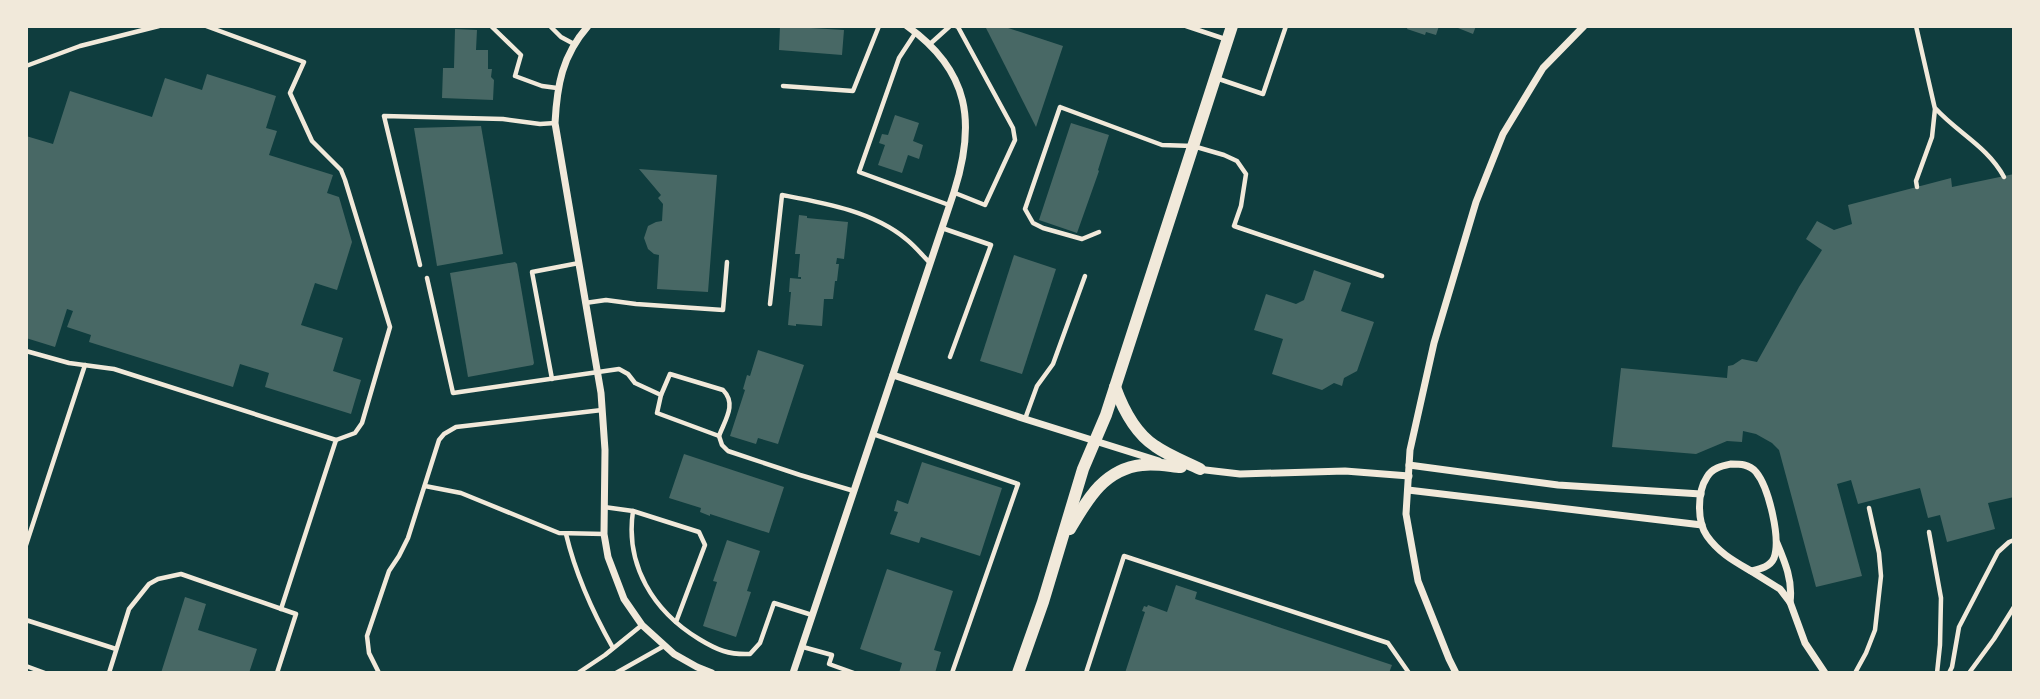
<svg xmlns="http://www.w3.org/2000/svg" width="2040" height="699" font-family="Jost,sans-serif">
<rect width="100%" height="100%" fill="#0f3d3e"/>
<!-- building -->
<g fill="#486865">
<path d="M780,26h32l-1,2 33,2 -2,25 -63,-5z"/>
<path d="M985,26h17l61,20 -27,81z"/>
<path d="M1408,26h31l-3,9 -10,-3 -1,3 -18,-6z"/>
<path d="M1453,26h23l-3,8z"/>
<path d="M455,29l22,1 -1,20h12v19h4l-1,8 3,3 -1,20 -51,-2 1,-30h11z"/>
<path d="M207,74l69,22 -10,32 11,3 -8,24 64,20 -6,18 12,4 13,45 -15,48 -22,-7 -14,42 42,13 -10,33 28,9 -10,34 -86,-27 4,-14 -29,-9 -7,23 -144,-45 2,-7 -24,-8 6,-16 -6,-2 -12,38 -29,-9v-202l27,8 17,-53 82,26 13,-39 37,12z"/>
<path d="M895,115l24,8 -6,18 10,4 -4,14 -11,-4 -6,18 -24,-8 7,-20 -6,-2 3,-9 6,1z"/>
<path d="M1071,123l38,12 -11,35 1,1 -22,62 -38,-13z"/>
<path d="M481,126l22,128 -66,12 -23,-138z"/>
<path d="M639,169l78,6 -9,117 -51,-3 2,-34 -5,-1 -6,-5 -4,-11 4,-12 8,-4 6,-1 1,-17 -5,-6 3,-3z"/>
<path d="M2014,174v323l-26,6 7,26 -48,13 -7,-27 -12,3 -8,-30 -62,16 -7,-24 -14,4 25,92 -46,11 -37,-137 -7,-7 -16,-9 -13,-3 -1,11 -15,-1 -31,13 -84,-7 9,-79 106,10 1,-12 5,-1 9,-6 15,3 42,-75 23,-37 -16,-11 11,-18 17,9 18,-6 -4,-19 103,-27 1,9z"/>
<path d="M799,215l8,1v2l41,4 -4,37 -7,-1 -1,6h3l-2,17h-2l-2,18h-9l-2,27 -26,-2v2l-8,-1 3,-33h-2l1,-14 11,1v-2h-3l2,-23h-5z"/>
<path d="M1014,255l42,14 -34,105 -42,-13z"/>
<path d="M515,262l2,2 17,99 -1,2 -65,12 -18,-104z"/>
<path d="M1314,270l37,13 -10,28 33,11 -17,49 -13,7 -2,8 -8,-3 -12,7 -50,-16 11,-35 -29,-9 12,-36 30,10 8,-4z"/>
<path d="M758,350l46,15 -26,79 -20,-6 -2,6 -26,-8 15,-46 -2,-1 4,-14 3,1z"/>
<path d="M684,454l100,33 -15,46 -59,-19v2l-10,-4 1,-4 -32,-10z"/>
<path d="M922,462l80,26 -22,68 -59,-19 -2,6 -29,-9 8,-22 -4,-1 3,-11 11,4z"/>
<path d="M727,540l33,11 -13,40 4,1 -15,45 -33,-11 14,-44 -4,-1z"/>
<path d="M887,569l66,22 -19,59 7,2 -6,21h-36l3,-10 -42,-14z"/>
<path d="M1176,585l21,7 -2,7 197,66 -3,8h-264l20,-61 -3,-1 2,-5 3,1 1,-2 19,7z"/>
<path d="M185,597l21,7 -8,26 59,19 -8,24h-88z"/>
</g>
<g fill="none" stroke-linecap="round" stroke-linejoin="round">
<!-- service -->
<g stroke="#f1e9da" stroke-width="4.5">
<path d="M206,26l98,36 -14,31 22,48 29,29 4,10 45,147 -28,96 -7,10 -19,7"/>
<path d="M491,26l30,29 -6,21 27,10 15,2"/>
<path d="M550,26l11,11 13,7"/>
<path d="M1186,26l39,13"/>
<path d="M1916,26l19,83 -3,28 -16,44 1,6"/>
<path d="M916,32l-17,26 -40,114 90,33"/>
<path d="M930,44l20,-18"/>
<path d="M26,66l54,-20 79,-20"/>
<path d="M1216,78l47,16 23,-68"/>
<path d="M783,86l70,5 26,-65"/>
<path d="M1936,109c22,24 52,38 68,68"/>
<path d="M955,193l30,12 30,-65 -2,-12 -55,-101 -2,-1"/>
<path d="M942,228l49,17 -41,112"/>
<path d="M1099,232l-17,7 -39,-11 -10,-5 -8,-14 35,-102 102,38 31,1 31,9 13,6 9,13 -5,32 -7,20 148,50"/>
<path d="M420,265l-36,-149 119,3 37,5 15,-1"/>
<path d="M427,278l26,115 166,-24 9,5 7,9 26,12 -4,18 62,23 3,9 6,6 72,24 54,16"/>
<path d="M585,303l21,-3 30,4 87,6 4,-48"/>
<path d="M770,304l12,-109c42,8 90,16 124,44 9,7 16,16 24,24"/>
<path d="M26,351l43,12 45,6 222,71 -55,169"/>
<path d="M552,379l-20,-107 47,-9"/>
<path d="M661,395l9,-21 53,16c14,14 2,30 -4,46"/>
<path d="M1025,419l12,-33 16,-22 32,-88"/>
<path d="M873,434l145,50 -66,189"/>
<path d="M425,486l36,7 98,40 45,1"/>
<path d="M604,507l29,4c-8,54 20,100 66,128 18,11 30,16 51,15l10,-11 14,-40 38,12"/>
<path d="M633,511l66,21 6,13 -29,77"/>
<path d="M1929,532l12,66 -1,47 -3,28"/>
<path d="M566,534c10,42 26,77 47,114"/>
<path d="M26,545l59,-180"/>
<path d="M26,620l90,29"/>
<path d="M803,647l29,8 -3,9 25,9"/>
<path d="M26,666l19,7"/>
<path d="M109,673l20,-64 20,-25 9,-5 23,-5 115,40 -19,59"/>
<path d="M379,673l-10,-20 -2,-17 22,-65 10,-15 9,-18 31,-98 5,-6 12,-7 146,-17"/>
<path d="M578,673l27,-18 37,-30"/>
<path d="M616,673l48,-27"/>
<path d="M1086,673l38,-117 264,87 21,30"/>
<path d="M1855,673l11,-20 9,-23 6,-54 -2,-23 -10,-45"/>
<path d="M1949,673l3,-6 7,-40 39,-75 11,-10 5,-2"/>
<path d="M1969,673l25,-34 20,-32"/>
</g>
<!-- minor -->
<g stroke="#f1e9da" stroke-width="7">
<path d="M588,26c-26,30 -31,59 -33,97l46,270 4,57 -1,84 4,23 16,42 18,26 32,29 23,13 15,6"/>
<path d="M893,375l132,44 134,42"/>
<path d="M1731,464c9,0 18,0 25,8 13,16 25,67 18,86 -4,9 -14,11 -23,13 -17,-10 -32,-18 -44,-35 -10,-14 -10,-44 0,-59 5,-9 15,-11 24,-13z"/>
<path d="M1409,465l149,20 143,9"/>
<path d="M1197,469l43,5 105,-3 64,5"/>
<path d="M1408,490l294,35"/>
<path d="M1777,543c8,19 16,38 13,59"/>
<path d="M1751,571l29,18 10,13 15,41 20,30"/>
<path d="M793,673l161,-481c22,-69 16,-121 -47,-166"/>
<path d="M1456,673l-7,-14 -31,-78 -12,-67 4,-64 24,-107 42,-141 27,-68 40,-66 41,-42"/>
</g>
<!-- tertiary -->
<g stroke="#f1e9da" stroke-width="12">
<path d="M1115,387c8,22 20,46 40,59 14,10 31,16 45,23"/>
<path d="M1070,529c17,-29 34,-60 72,-64 12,-2 27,1 39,2"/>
<path d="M1018,673l25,-71 40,-133 23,-54 126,-389"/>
</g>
</g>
<!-- border -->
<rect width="2040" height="699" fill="none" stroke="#f1e9da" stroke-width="56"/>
</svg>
